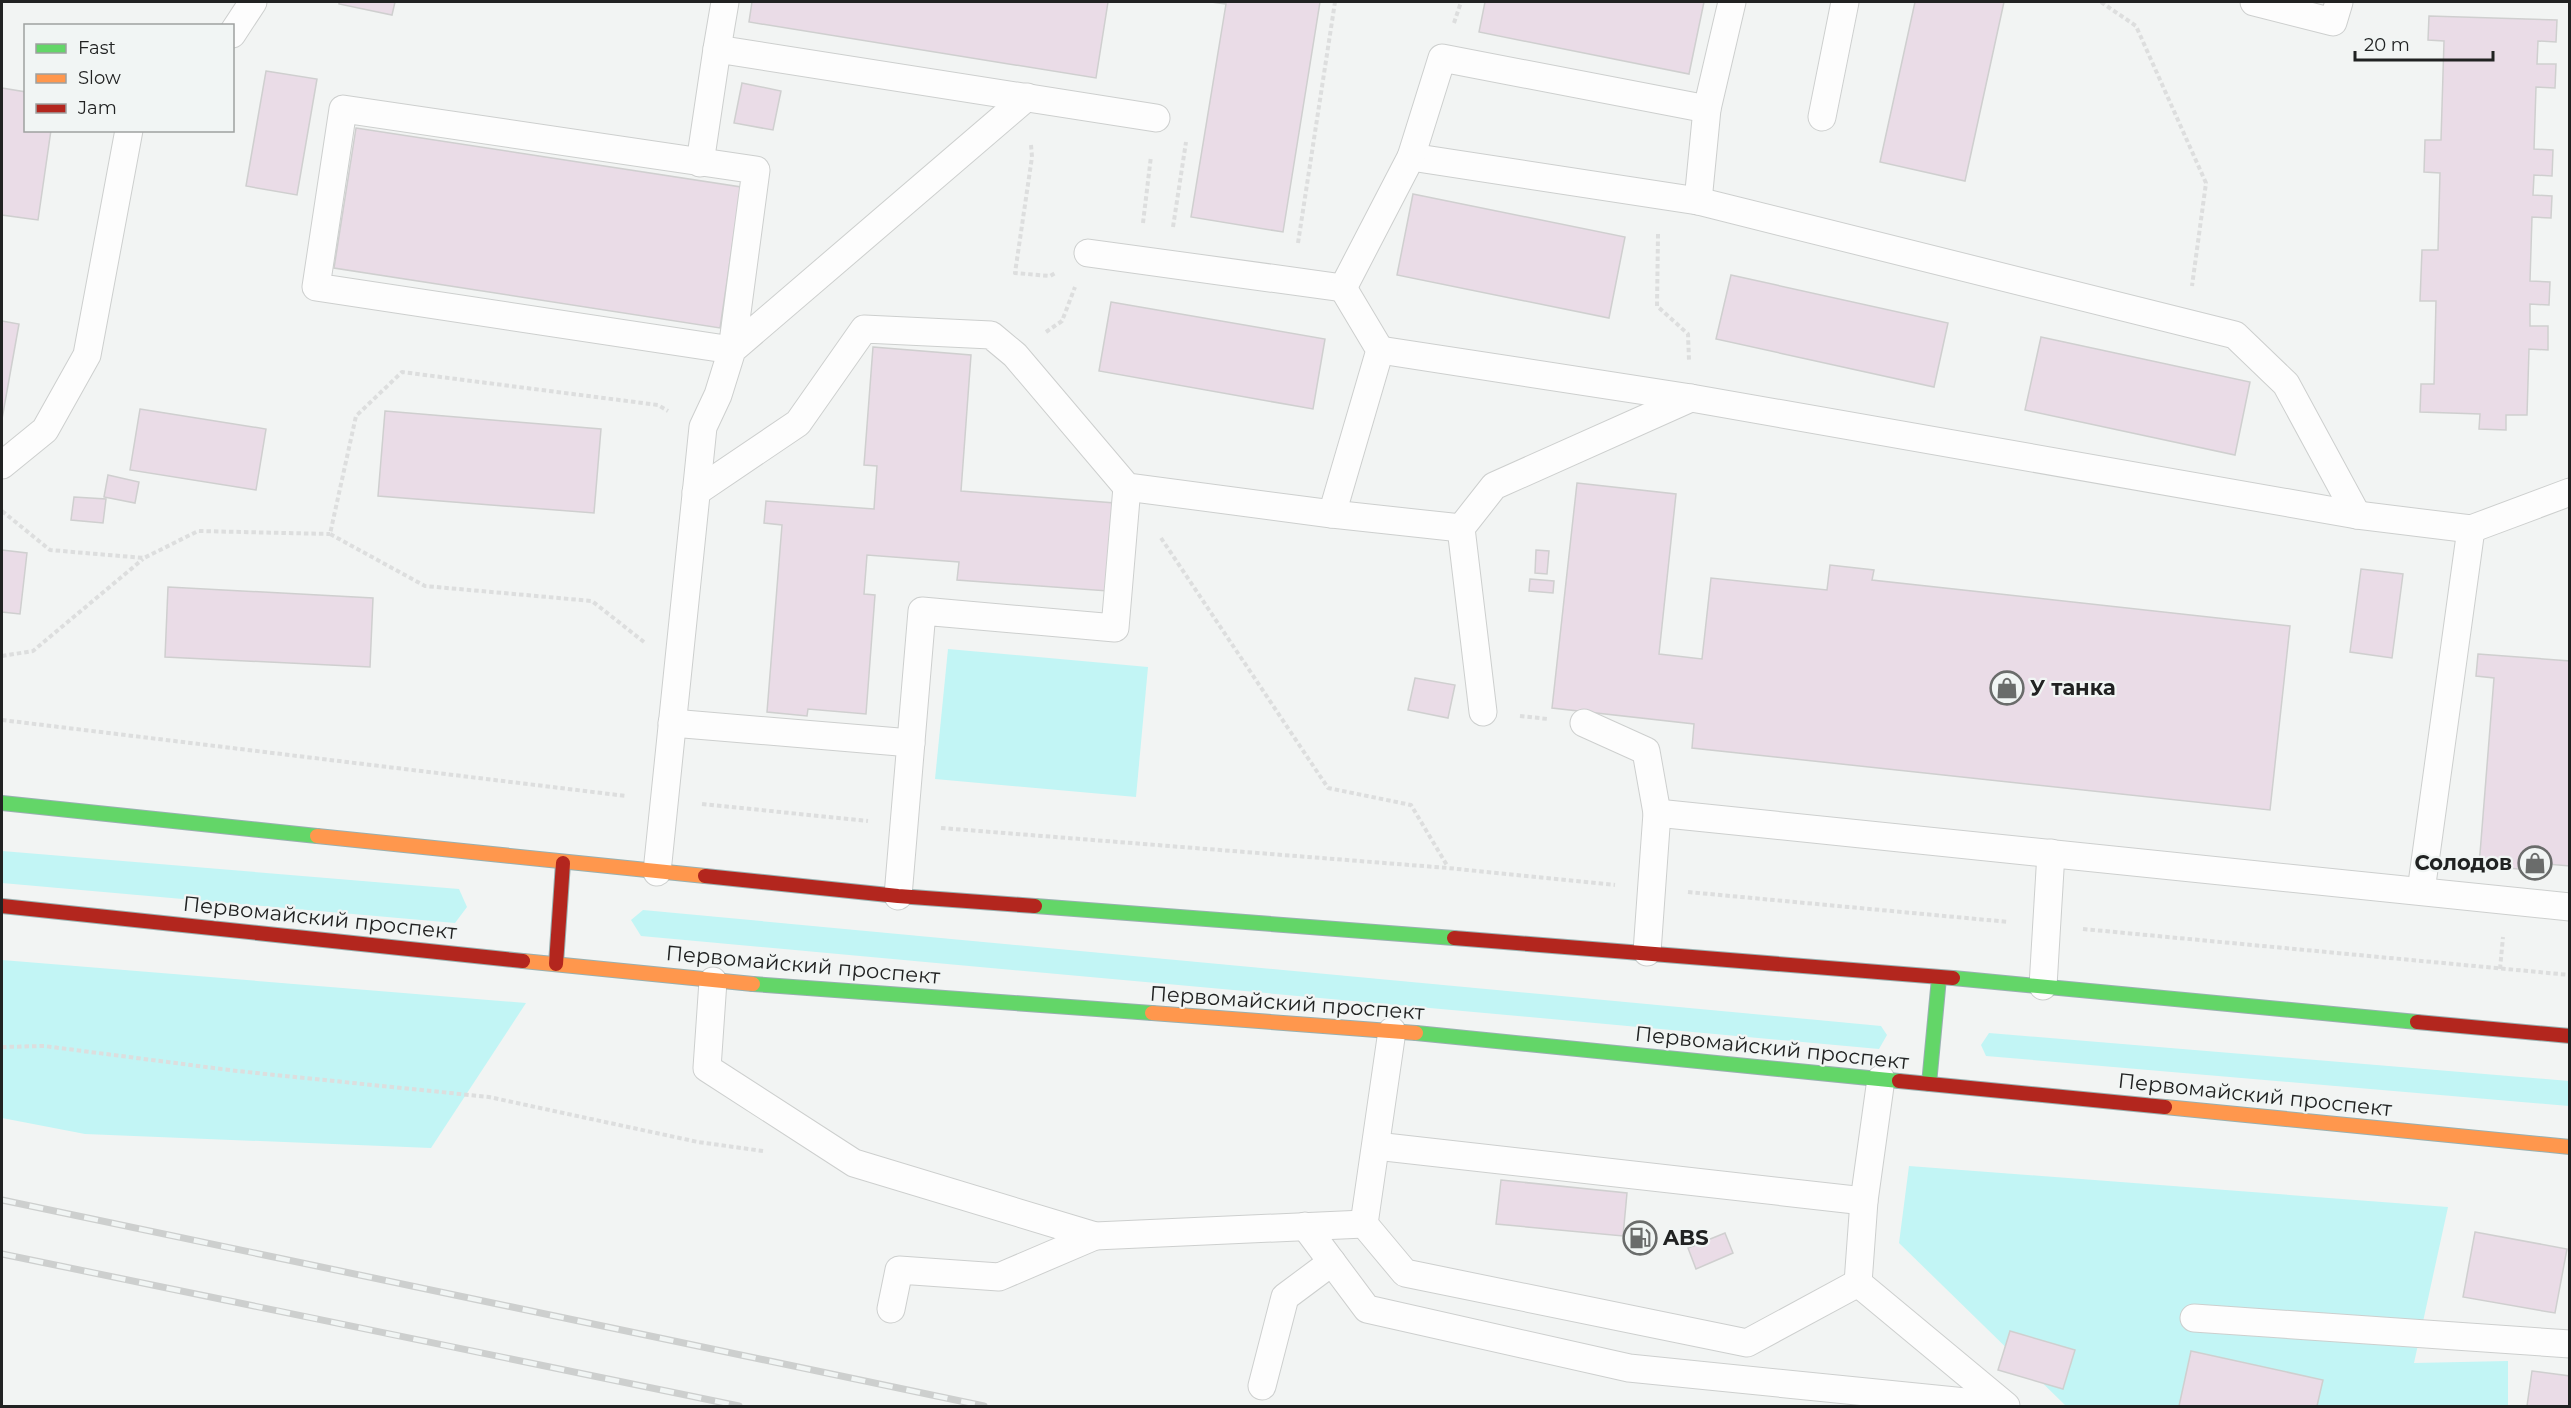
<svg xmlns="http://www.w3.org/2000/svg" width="2571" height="1408" font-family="Montserrat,sans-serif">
<rect width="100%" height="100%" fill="#f2f4f3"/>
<!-- green -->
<g fill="#c2f5f5">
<path d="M948,649l200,18 -12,130 -201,-18z"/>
<path d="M2,851l457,38 8,18 -12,16 -453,-40z"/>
<path d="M643,910l1238,116 6,9 -8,14 -1238,-113 -10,-16z"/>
<path d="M2,960l524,43 -95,145 -346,-14 -83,-16z"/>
<path d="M1989,1033l580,48v25l-583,-50 -5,-11z"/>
<path d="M1909,1166l539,41 -34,156 94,-2v45h-442l-167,-163z"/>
</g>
<!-- building -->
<g fill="#eadce7" stroke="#cfcfcf" stroke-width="1.5">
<path d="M339,2h56l-3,13 -53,-11z"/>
<path d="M752,2h356l-12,76 -347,-56z"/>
<path d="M1211,2h109l-37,230 -92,-15 35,-213z"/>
<path d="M1485,2h219l-15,72 -210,-42z"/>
<path d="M1915,2h89l-39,179 -85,-19z"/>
<path d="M2429,16l128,4 -1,22 -18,-1 -1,23h19l-1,24 -19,-1 -2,62 19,1 -1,26 -18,-1 -1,20 19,1 -1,22 -19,-1 -2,64 20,1 -1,23 -19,-1v22h18v24l-19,-1 -2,66h-21v15l-27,-1 1,-15 -60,-2 1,-28h13l2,-83h-16l2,-51h16l2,-77 -16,-1 1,-32h16l3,-99 -16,-1z"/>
<path d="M266,71l51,8 -20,116 -51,-9z"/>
<path d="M742,83l39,8 -8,39 -39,-7z"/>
<path d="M2,88l24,4v38h25l-13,90 -36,-5z"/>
<path d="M356,128l385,59 -21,141 -386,-60z"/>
<path d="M1413,194l212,43 -16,81 -212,-43z"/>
<path d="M1731,275l217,48 -14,64 -218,-48z"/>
<path d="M1111,302l214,37 -12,70 -214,-38z"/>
<path d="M2,321l17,3 -17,95z"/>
<path d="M2041,337l209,45 -15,73 -210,-45z"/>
<path d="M873,347l98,8 -10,136 154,12 -7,88 -151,-11 2,-18 -92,-7 -3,39 11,1 -9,119 -58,-5 -1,7 -40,-4 15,-187 -18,-2 2,-22 108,8 3,-43 -13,-1z"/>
<path d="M140,409l126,20 -10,61 -126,-20z"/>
<path d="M385,411l216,18 -7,84 -216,-17z"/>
<path d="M108,475l31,7 -4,21 -31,-6z"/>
<path d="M1577,483l99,11 -17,160 43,5 9,-81 116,12 3,-25 44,5 -2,10 418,46 -20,184 -578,-62 2,-24 -142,-16z"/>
<path d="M74,497l32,2 -3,24 -32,-3z"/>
<path d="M2,550l25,3 -7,61 -18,-2z"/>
<path d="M1536,550l13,1 -2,23 -12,-1z"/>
<path d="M2361,569l42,5 -11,84 -42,-6z"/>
<path d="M1530,579l24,2 -1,12 -24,-2z"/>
<path d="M168,587l205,11 -3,69 -205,-10z"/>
<path d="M2478,654l92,7v205l-50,-4 -1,7 -40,-3 15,-188 -18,-2z"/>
<path d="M1415,678l40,7 -7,33 -40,-8z"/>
<path d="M1501,1180l126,13 -4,43 -127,-12z"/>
<path d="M2475,1232l92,17 -12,64 -92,-16z"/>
<path d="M1725,1233l8,20 -37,16 -8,-21z"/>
<path d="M2010,1331l65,19 -12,39 -65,-19z"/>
<path d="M2191,1351l132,29 -6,26h-138z"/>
<path d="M2532,1371l38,5v30h-43z"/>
</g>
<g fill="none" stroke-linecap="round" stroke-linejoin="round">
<!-- lane casing -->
<g stroke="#cdcfce" stroke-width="29">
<g id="lane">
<path d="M2254,2l79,20 6,-20"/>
<path d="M232,34l21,-32"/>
<path d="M717,49l8,-47"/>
<path d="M1822,117l23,-115"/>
<path d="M1411,157l287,44 537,134 51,49 71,131"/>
<path d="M700,163l17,-114 439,69"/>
<path d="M1698,201l9,-92 25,-107"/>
<path d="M1088,253l255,35"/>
<path d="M1343,288l68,-131 31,-99 265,51"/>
<path d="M1380,350l311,48 666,117 114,14 99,-37"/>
<path d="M2,465l43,-35 42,-75 42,-225"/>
<path d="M696,492l102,-69 66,-94 127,6 24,20 112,132 205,27 129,14"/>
<path d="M1332,514l48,-164 -37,-62"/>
<path d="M1483,712l-22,-184 33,-42 197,-88"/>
<path d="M672,723l239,20"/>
<path d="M1584,723l62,28 11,62 -10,139"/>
<path d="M1657,813l913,94"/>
<path d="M657,872l46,-445 15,-32 14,-45 24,-180 -413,-61 -27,178 416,63 295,-253"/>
<path d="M2421,891l50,-362"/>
<path d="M898,896l24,-285 193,17 12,-141"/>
<path d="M713,981l-6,87 147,95 241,73 269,-12"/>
<path d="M2043,986l8,-133"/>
<path d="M1392,1031l-28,193 41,49 342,70 111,-60"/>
<path d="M1881,1079l-17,122 -6,82 148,123"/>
<path d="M1376,1146l488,55"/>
<path d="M1305,1226l62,83 262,59 376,38"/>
<path d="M891,1309l8,-39 100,7 96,-41"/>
<path d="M2194,1318l376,26"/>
<path d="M1262,1386l23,-89 47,-35"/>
</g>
</g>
<!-- fast casing -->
<g stroke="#98b0b0" stroke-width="16">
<g id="fast">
<path d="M2,803l315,33"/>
<path d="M1035,906l419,32"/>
<path d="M1953,978l464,44"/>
<path d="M753,984l399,29"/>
<path d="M1416,1033l483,48"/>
<path d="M1929,1084l10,-106"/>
</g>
</g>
<!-- slow casing -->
<g stroke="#98b0b0" stroke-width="16">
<g id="slow">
<path d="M317,836l388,40"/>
<path d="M523,961l230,23"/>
<path d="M1152,1013l264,20"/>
<path d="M2165,1107l405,40"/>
</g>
</g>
<!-- jam casing -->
<g stroke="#98b0b0" stroke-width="16">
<g id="jam">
<path d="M705,876l193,20 137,10"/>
<path d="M2,906l521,55"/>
<path d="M1454,938l499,40"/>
<path d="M556,964l7,-101"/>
<path d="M2417,1022l153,14"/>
<path d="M1899,1081l266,26"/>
</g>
</g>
<!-- path -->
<g stroke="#dddede" stroke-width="4" stroke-dasharray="4.5 3" stroke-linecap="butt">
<path d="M2101,2l35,24 70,157 -14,103"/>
<path d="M1454,23l7,-21"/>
<path d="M1031,145l1,12 -17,116 35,3 7,-4"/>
<path d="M1143,223l8,-67"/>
<path d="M1173,227l13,-85"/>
<path d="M1658,234l-1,72 31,28 1,26"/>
<path d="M1298,243l37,-241"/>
<path d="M1046,332l16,-11 13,-34"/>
<path d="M2,511l48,39 94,8 54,-27 132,3"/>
<path d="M1161,538l167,250 83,17 37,62"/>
<path d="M644,642l-52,-41 -167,-15 -95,-52 26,-118 46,-44 256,33 10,6"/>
<path d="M2,656l31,-5 110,-92"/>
<path d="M1520,716l28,3"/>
<path d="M2,720l624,76"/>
<path d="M702,804l166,17"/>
<path d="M941,828l507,40 167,17"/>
<path d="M1688,892l321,30"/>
<path d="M2083,929l487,46"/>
<path d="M2500,969l3,-32"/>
<path d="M2,1047l42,-1 193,25 252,26 209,45 65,9"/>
</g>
<!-- lane -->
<use href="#lane" stroke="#fdfdfd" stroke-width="27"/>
<!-- fast -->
<use href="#fast" stroke="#63d668" stroke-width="14"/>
<!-- slow -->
<use href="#slow" stroke="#ff974d" stroke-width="14"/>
<!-- jam -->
<use href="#jam" stroke="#b3261e" stroke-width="14"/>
<!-- rail casing -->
<g stroke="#cdcfce" stroke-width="7">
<g id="rail">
<path d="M2,1200l982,206"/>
<path d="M2,1254l737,152"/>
</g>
</g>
<!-- rail -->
<use href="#rail" stroke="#f1f5f4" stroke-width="4.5" stroke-dasharray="14" stroke-linecap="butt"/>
</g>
<!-- icons -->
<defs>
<g id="shop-ring" transform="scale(1.725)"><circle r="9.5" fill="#f1f5f4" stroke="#6a6c6b" stroke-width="1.5"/><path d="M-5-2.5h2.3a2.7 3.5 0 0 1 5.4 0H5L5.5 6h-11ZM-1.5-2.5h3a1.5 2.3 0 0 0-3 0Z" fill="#6a6c6b"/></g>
<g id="fuel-ring" transform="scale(1.725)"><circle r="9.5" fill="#f1f5f4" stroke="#6a6c6b" stroke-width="1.5"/><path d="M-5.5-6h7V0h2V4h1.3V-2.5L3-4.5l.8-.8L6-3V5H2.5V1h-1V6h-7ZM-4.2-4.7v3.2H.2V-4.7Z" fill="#6a6c6b"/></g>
</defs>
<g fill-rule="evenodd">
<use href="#shop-ring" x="2007" y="688"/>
<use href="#shop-ring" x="2535" y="863"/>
<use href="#fuel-ring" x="1640" y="1238"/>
</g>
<g text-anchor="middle" stroke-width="4.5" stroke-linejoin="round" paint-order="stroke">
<!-- poi labels -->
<g font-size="21" font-weight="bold" fill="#212222" stroke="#f1f5f4" text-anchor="start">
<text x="2030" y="695">У танка</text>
<text x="2512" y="870" text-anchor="end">Солодов</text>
<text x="1663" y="1245">ABS</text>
</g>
<!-- street labels -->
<g font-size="21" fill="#212222" stroke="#f1f5f4">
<text transform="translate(320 918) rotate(6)" y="7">Первомайский проспект</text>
<text transform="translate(803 965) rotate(5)" y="7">Первомайский проспект</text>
<text transform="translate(1287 1003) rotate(4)" y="7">Первомайский проспект</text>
<text transform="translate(1772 1048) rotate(6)" y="7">Первомайский проспект</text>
<text transform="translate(2255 1095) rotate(6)" y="7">Первомайский проспект</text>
</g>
</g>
<!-- border -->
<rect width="2571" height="1408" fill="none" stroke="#212222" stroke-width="6"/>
<!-- legend -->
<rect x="24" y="24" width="210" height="108" fill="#f1f5f4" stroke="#9ea1a0" stroke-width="1.5"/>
<rect x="36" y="44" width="30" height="9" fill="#63d668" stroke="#9ea1a0" stroke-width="1.5"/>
<text x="78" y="54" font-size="18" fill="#212222">Fast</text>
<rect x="36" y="74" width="30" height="9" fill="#ff974d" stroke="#9ea1a0" stroke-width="1.5"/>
<text x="78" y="84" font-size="18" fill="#212222">Slow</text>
<rect x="36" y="104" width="30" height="9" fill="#b3261e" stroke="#9ea1a0" stroke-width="1.5"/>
<text x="78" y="114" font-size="18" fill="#212222">Jam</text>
<!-- scale -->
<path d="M2355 51v9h138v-9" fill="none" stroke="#212222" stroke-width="3"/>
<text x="2364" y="51" font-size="18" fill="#212222" stroke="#f1f5f4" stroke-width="4.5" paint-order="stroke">20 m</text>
</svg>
